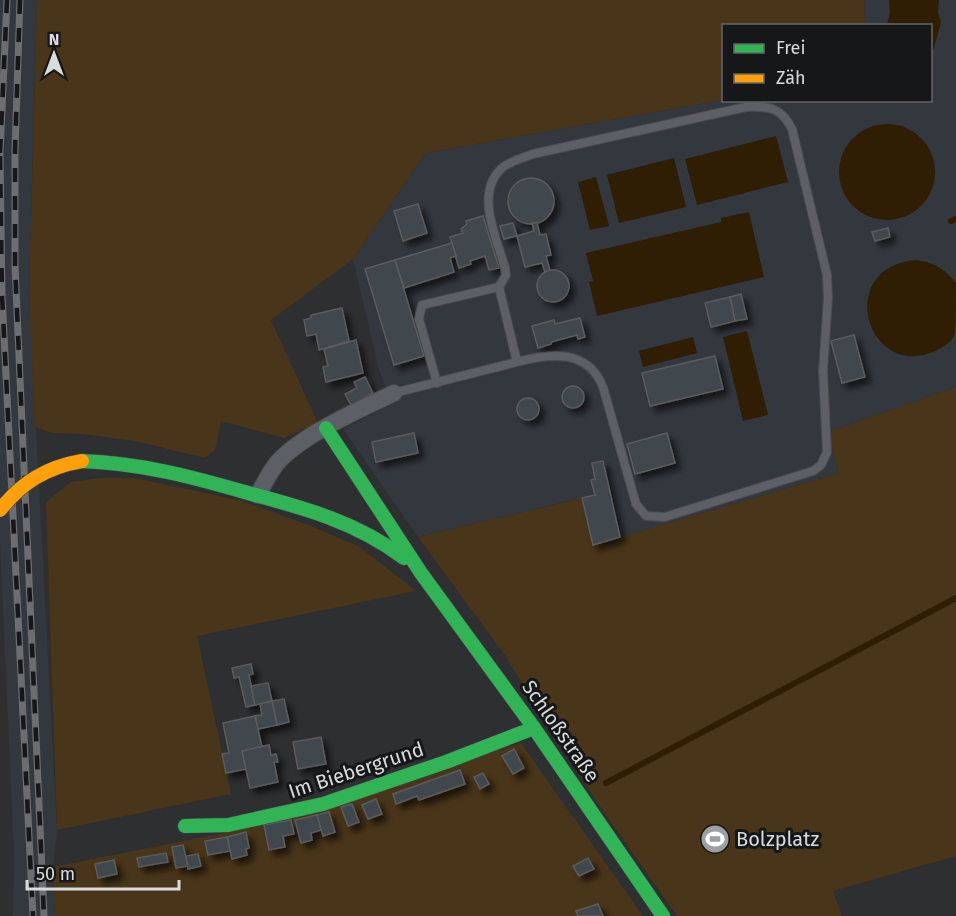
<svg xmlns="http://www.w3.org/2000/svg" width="956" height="916" font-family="'Fira Sans',sans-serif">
<defs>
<filter id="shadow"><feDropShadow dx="5.5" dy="5.5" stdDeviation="3" flood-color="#0009"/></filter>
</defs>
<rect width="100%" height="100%" fill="#2e2f31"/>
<!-- built -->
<g fill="#33383f">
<path d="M0,0h37l-8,295 28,535 -4,37 2,49h-42l1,-64 -14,-310z"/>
<path d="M864,0h92v387l-128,45 11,41 -246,72 -12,-47 -163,39 -75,-108 49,-25 -13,-34 -26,-111 73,-106 297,-53h207v-74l-65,-1z"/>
</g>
<!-- green -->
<g fill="#493519">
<path d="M37,0h827l1,25 -141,1 -1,74 -297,53 -73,106 -82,61 47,103 -34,15 -63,-17 -6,29 -10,8 -70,-17 -54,-7 -29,-1 -17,-6 -6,-132z"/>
<path d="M956,387v469l-123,35 9,25h-165l-81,-115 -92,-147 -86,-117 164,-39 11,47 246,-72 -11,-41z"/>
<path d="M101,478h34l107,23 69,25 49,21 56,44 -219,45 34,158 -174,36 -11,-328 25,-20z"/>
<path d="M521,743l122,173h-588l-2,-49 211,-42z"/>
</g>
<!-- water -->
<g fill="#2f1d04">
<path d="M889,0h50l-1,13 3,9 -7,26 -3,3 -1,-25 -43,-1 3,-13z"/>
<circle cx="887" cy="172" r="48"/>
<path d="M776,136l12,46 -91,23 -12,-46z"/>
<path d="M674,158l12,49 -67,16 -12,-48z"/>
<path d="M596,177l13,49 -19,4 -12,-48z"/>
<path d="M749,212l15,65 -167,39 -8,-34 4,-1 -7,-28 135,-31v-4z"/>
<path d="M916,260c17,2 29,9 40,23 0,12 0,41 -1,51 -4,10 -16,16 -25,19 -64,23 -95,-86 -14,-93z"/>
<path d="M747,331l21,84 -25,6 -20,-84z"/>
<path d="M693,337l4,16 -54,14 -4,-16z"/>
</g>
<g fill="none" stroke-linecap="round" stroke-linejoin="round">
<!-- stream -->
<g stroke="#2f1d04" stroke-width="6">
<path d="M951,221l5,-2"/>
<path d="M606,783l350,-185"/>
</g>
</g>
<!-- building -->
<g fill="#41464d" stroke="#5b5c5d" stroke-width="1.5" filter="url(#shadow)">
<circle cx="531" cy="201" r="23"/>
<path d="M418,204l9,29 -24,8 -9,-30z"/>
<path d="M483,216l16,52 -10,2 -4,-14 -15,5 1,3 -12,4 -9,-31 13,-4 -2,-4 6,-5 -1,-3z"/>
<path d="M513,223l4,13 -13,3 -4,-13z"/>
<path d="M532,223h5l3,12 6,-1 5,21 -5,1 4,14 -5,2 -3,-9 -17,4 -8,-31 17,-5z"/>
<path d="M888,228l2,9 -15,4 -3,-9z"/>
<path d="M452,243l4,13 -6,2 4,14 -50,16 -9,-28z"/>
<path d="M395,260l29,96 -30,9 -29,-96z"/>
<circle cx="553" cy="286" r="16"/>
<path d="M741,294l6,25 -12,2 -5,-24z"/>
<path d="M730,297l5,24 -24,6 -6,-24z"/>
<path d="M342,308l7,33 -30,9 -3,-16 -9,2 -3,-16 7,-2v-3z"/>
<path d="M580,318l5,19 -7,2 -1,-4 -26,7v2l-13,4 -6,-22 22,-6 1,4z"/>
<path d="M854,335l11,42 -23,6 -11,-42z"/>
<path d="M356,340l7,33 -37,9 -3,-15 5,-1 -4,-17z"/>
<path d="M715,356l8,33 -73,17 -8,-33z"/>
<path d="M365,377l8,16 -22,12 -6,-11 12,-6 -3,-6z"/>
<circle cx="573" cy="397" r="11"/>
<circle cx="528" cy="409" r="11"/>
<path d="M414,433l4,20 -42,9 -4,-20z"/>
<path d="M667,433l8,30 -40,11 -8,-30z"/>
<path d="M603,461l17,76 -27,8 -11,-47 13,-3 -4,-15 4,-1 -3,-16z"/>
<path d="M251,664l2,10 -4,1 6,30 -9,2 -7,-30 -5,1 -2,-10z"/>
<path d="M268,683l4,18 -17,4 -4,-19z"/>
<path d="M284,699l5,23 -12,3 -5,-24z"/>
<path d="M272,701l5,24 -19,4 -3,-13 7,-1 -2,-11z"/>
<path d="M255,716l7,31 -20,4 4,18 -20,4 -4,-19 7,-1 -6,-30z"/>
<path d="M321,737l5,27 -28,5 -5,-27z"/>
<path d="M269,745l2,10 5,-1 2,8h-4l4,20 -28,6 -8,-37z"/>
<path d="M514,749l10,19 -11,6 -11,-18z"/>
<path d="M460,770l5,14 -46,16 -2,-4 -21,8 -3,-10z"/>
<path d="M483,773l6,11 -9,5 -6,-12z"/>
<path d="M376,799l6,15 -14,5 -6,-14z"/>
<path d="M352,804l7,18 -11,4 -7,-19z"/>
<path d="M329,812l6,20 -12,4 -6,-21z"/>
<path d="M317,815l4,15 -10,3 1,7 -11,3 -6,-23z"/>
<path d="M291,820l3,14 -11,2 2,11 -16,3 -5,-25z"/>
<path d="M246,832l3,16 -3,1 1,6 -15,4 -5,-22z"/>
<path d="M227,837l3,14 -22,4 -3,-14z"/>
<path d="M183,845l5,21 -12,2 -4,-21z"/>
<path d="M166,853l2,9 -29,5 -2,-9z"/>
<path d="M198,854l3,12 -13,3 -2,-13z"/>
<path d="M588,858l6,11 -15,7 -6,-10z"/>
<path d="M114,860l3,14 -19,4 -3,-14z"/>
<path d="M598,904l5,12h-25l-2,-5z"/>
</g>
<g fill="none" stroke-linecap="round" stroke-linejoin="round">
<!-- lane casing -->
<g stroke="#4a4b4c" stroke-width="10">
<g id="lane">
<path d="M437,383l-18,-64 3,-14 77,-18"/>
<path d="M394,393l123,-31c34,-9 71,-13 86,25l33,117 10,12 19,1 148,-46 8,-6 6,-13 -4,-81 5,-73 -1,-23 -35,-146c-11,-22 -23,-23 -46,-22l-213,47c-10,4 -23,7 -31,14 -28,25 -5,71 3,100l1,7 -7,12 18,75"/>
</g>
</g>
<!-- street casing -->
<g stroke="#4a4b4c" stroke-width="18">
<path id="street" d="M258,495c6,-11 11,-22 19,-32 26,-29 82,-53 117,-70"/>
</g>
<!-- fast casing -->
<g stroke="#4a4b4c" stroke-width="15">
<g id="fast">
<path d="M326,428l95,145 113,155 129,188"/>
<path d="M82,461c58,2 111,16 166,32 56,15 109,29 156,65"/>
<path d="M185,826l43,-1 95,-21 123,-42 88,-34"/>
</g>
</g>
<!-- lane -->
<use href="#lane" stroke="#5c5f65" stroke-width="8"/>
<!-- street -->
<use href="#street" stroke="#5c5f65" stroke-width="16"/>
<!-- fast -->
<use href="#fast" stroke="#30b455" stroke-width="14"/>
<!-- rail casing -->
<g stroke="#6b6d71" stroke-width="7">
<g id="rail">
<path d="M20,0l-5,151v115l29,650"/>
<path d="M0,153l7,-153"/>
<path d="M0,156l2,139 31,621"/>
</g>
</g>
<!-- rail -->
<use href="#rail" stroke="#161719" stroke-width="4.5" stroke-dasharray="14" stroke-linecap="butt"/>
<!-- slow-bridge casing -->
<g stroke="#4a4b4c" stroke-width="15" stroke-linecap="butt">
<path id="slow-bridge" d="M0,510c22,-28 47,-43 82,-49"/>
</g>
<!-- slow-bridge -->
<use href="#slow-bridge" stroke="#ff9f0a" stroke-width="14"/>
</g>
<!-- icons -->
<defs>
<g id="stadium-disc" transform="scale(1.5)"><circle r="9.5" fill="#9e9fa1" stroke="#161719"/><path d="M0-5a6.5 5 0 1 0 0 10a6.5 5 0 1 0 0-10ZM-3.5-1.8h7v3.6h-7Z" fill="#fff"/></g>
</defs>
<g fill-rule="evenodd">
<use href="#stadium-disc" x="715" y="839"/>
</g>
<g text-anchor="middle" stroke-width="6" stroke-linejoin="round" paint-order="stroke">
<!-- street labels -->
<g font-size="20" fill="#dadbdd" stroke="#161719">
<text transform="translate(561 731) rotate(55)" y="7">Schloßstraße</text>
<text transform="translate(356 770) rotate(-18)" y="7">Im Biebergrund</text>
</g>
<!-- poi labels -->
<g font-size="20" fill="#dadbdd" stroke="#161719" text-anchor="start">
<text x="736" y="846">Bolzplatz</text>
</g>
</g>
<!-- legend -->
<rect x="722" y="24" width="210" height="78" fill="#161719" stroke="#646567" stroke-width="1.5"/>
<rect x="734" y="44" width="30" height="9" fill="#30b455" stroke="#646567" stroke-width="1.5"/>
<text x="776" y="54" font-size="18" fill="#dadbdd">Frei</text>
<rect x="734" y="74" width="30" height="9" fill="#ff9f0a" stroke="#646567" stroke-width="1.5"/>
<text x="776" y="84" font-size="18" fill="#dadbdd">Zäh</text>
<!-- north arrow -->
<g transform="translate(54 54)" stroke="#161719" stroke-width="4.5" paint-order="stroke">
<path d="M0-4.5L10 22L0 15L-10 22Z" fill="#dadbdd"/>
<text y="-9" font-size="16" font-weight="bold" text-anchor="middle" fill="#dadbdd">N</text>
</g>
<!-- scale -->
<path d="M27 880v9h152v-9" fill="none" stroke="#dadbdd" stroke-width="3"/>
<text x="36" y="880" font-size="18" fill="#dadbdd" stroke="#161719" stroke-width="4.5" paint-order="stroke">50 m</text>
</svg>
